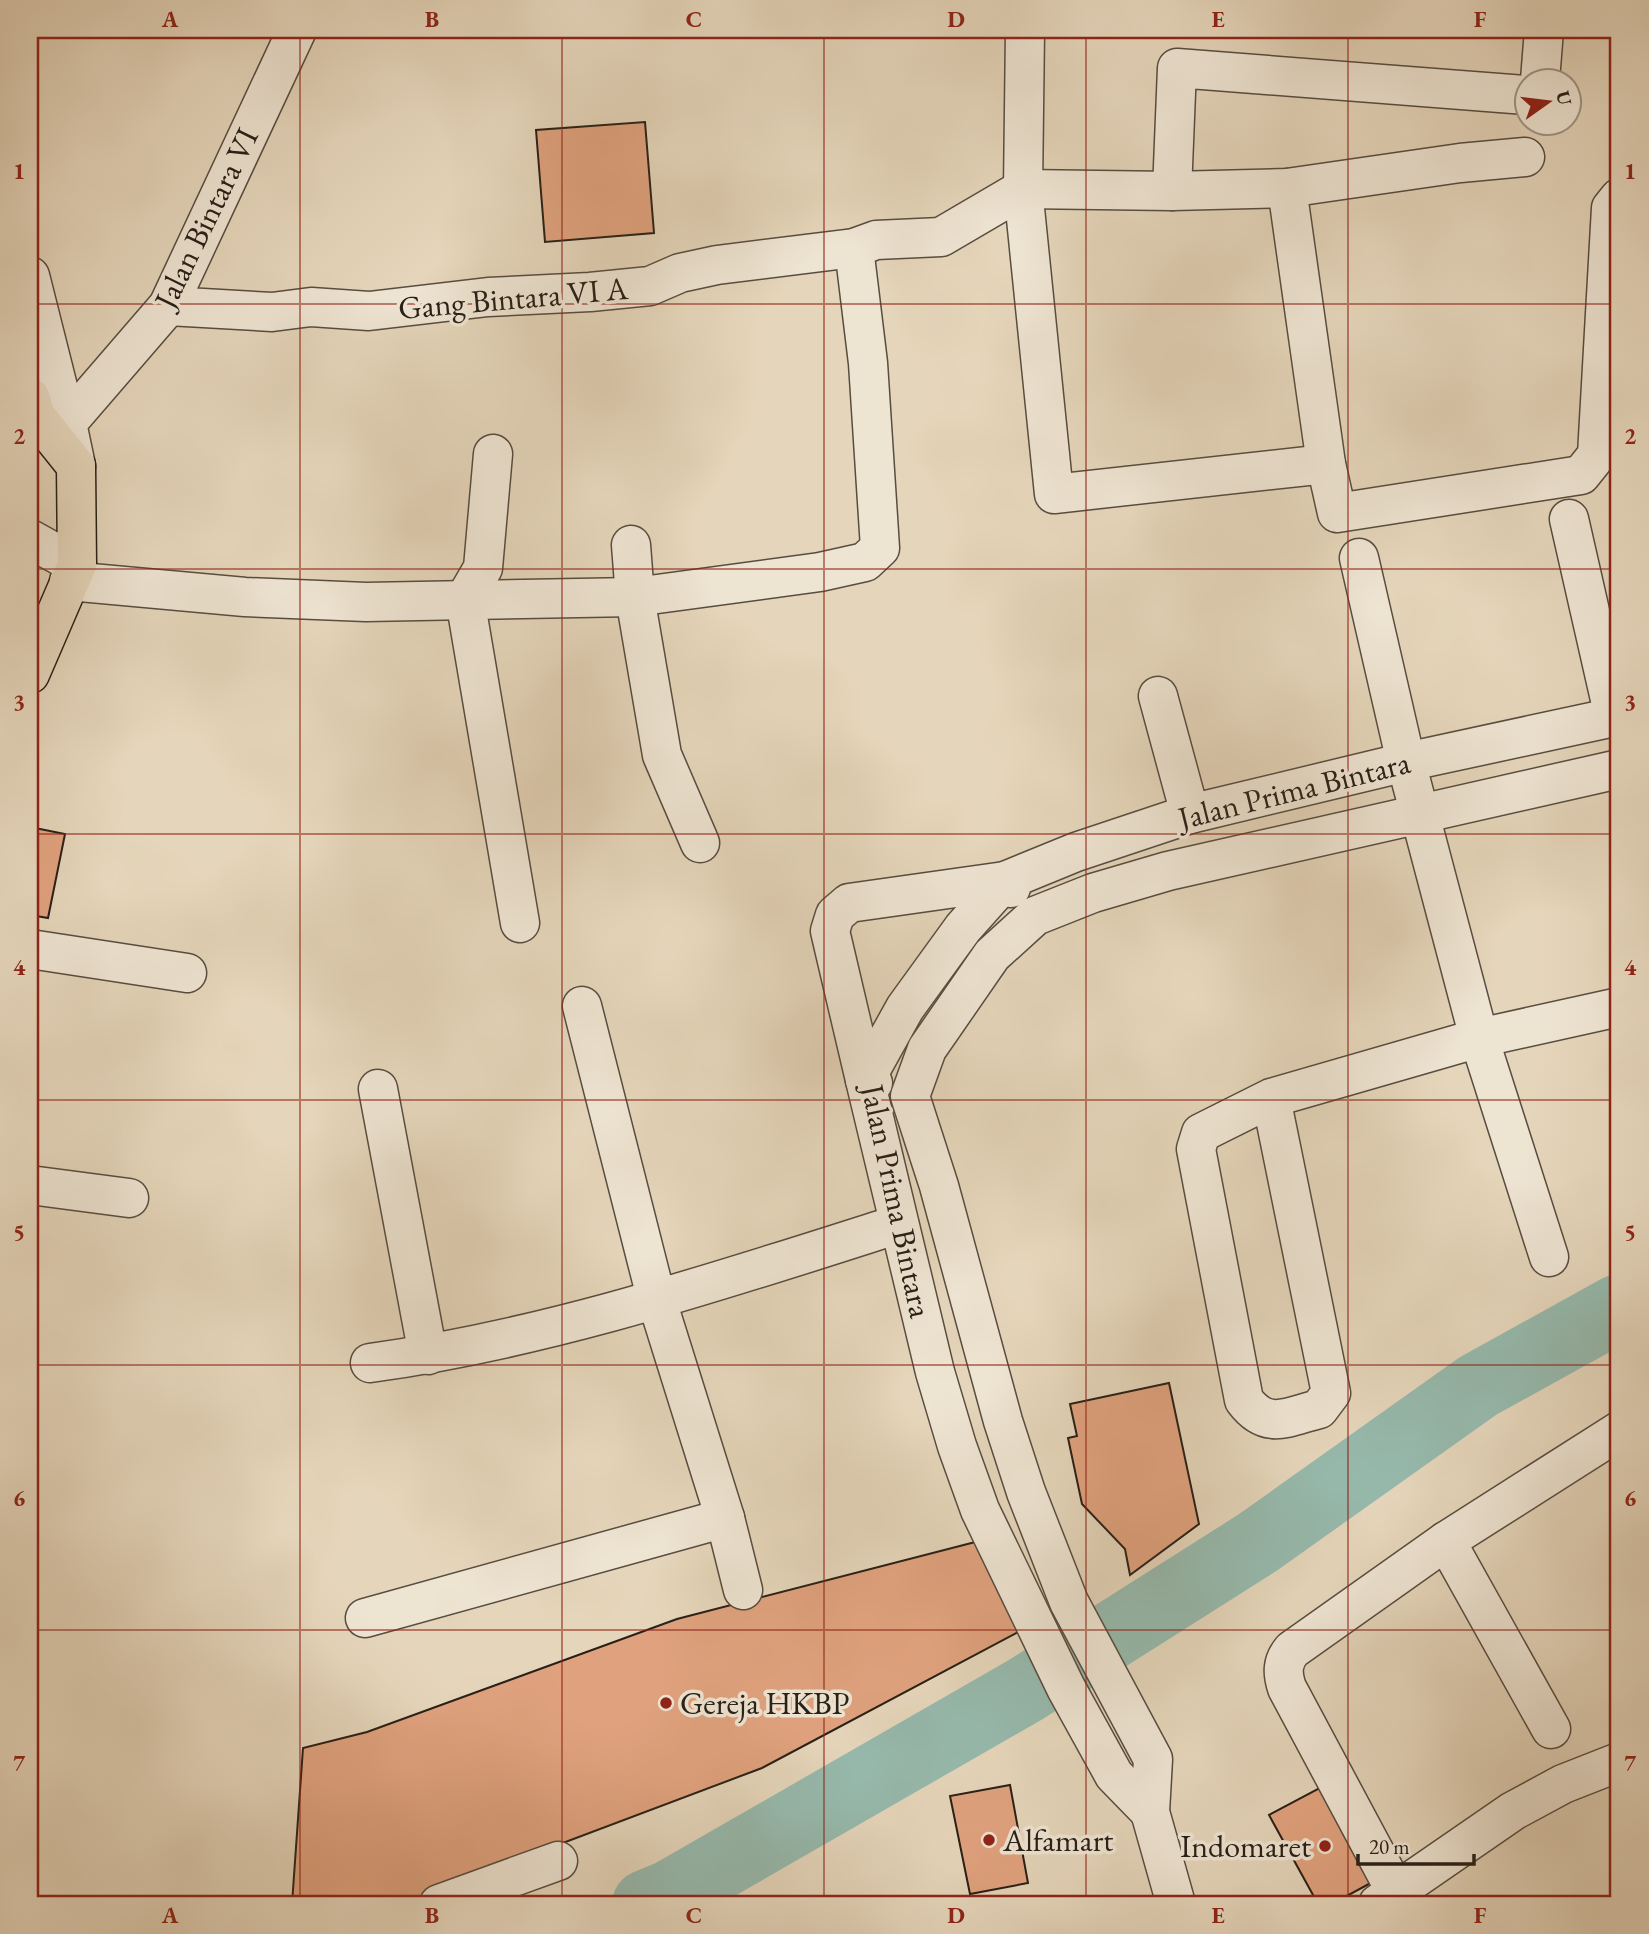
<svg xmlns="http://www.w3.org/2000/svg" width="1649" height="1934" font-family="'EB Garamond',serif">
<rect width="100%" height="100%" fill="#e5d5ba"/>
<filter id="stains"><feTurbulence type="fractalNoise" baseFrequency=".00286" numOctaves="4"/><feColorMatrix values="0 0 0 0 .2 0 0 0 0 .09 0 0 0 0 .02 0 0 0 .5 -.17"/></filter>
<radialGradient id="worn" r=".72"><stop offset=".6" stop-color="#630" stop-opacity="0"/><stop offset="1" stop-color="#630" stop-opacity=".3"/></radialGradient>
<g fill="none" stroke-linecap="round" stroke-linejoin="round">
<!-- river -->
<path stroke="#96b9ac" stroke-width="68" d="M646,1904l24,-10 355,-204 232,-147 221,-157 141,-78"/>
</g>
<!-- building -->
<g fill="#e0a27e" stroke="#282017" stroke-width="2">
<path d="M645,122l9,111 -109,9 -9,-112z"/>
<path d="M30,827l35,7 -17,84 -18,-3z"/>
<path d="M1169,1383l30,141 -69,51 -5,-26 -43,-45 -14,-66 9,-2 -7,-32z"/>
<path d="M987,1539l33,92 -258,137 -361,136h-109l11,-156 64,-16 310,-113z"/>
<path d="M1329,1783l51,95 -48,26h-14l-49,-89z"/>
<path d="M1010,1785l18,98 -58,11 -20,-98z"/>
</g>
<g fill="none" stroke-linecap="round" stroke-linejoin="round">
<!-- minor casing -->
<g stroke="#574d40" stroke-width="41">
<g id="minor">
<path d="M1025,30l-2,159 31,305 272,-30"/>
<path d="M1540,80l4,-50"/>
<path d="M1287,188l39,276 11,49 244,-38 16,-20 14,-247 8,-10"/>
<path d="M1172,191l5,-123 349,27"/>
<path d="M30,276l37,147"/>
<path d="M168,306l104,6 39,-5 58,4 119,-14 102,-5 60,-6 30,-13 37,-8 137,-17 22,-8 65,-3 82,-48 149,2 115,-3 173,-25 65,-6"/>
<path d="M493,454l-10,114 -18,31 55,324"/>
<path d="M76,466l-9,-43 101,-117 129,-276"/>
<path d="M1569,519l45,198"/>
<path d="M30,539l47,26"/>
<path d="M631,545l4,52 27,158 38,88"/>
<path d="M1359,558l47,204 73,276 70,219"/>
<path d="M69,581l176,16 121,5 269,-5 185,-25 45,-10 15,-14 -12,-185 -14,-115"/>
<path d="M1158,696l32,118"/>
<path d="M30,949l157,24"/>
<path d="M582,1006l75,295 68,217 18,72"/>
<path d="M873,1083l-8,-3 -35,-149 5,-16 14,-12 156,-22 6,7"/>
<path d="M378,1089l50,266"/>
<path d="M1271,1098l60,295 -12,16c-32,8 -52,22 -75,-9l-48,-251 5,-16 70,-35 208,-60 140,-31"/>
<path d="M30,1185l99,13"/>
<path d="M370,1363c181,-25 355,-84 529,-139"/>
<path d="M1446,1541l105,188"/>
<path d="M365,1618l360,-100"/>
<path d="M1150,1812l-36,-37 -48,-87 -86,-178 -23,-64 -22,-74 -70,-292 40,-72 58,-80 42,-47 71,-29 114,-38 216,-52 213,-46"/>
<path d="M1395,1890l-108,-202c-5,-15 -5,-26 5,-38l154,-109 173,-110"/>
<path d="M439,1904l119,-43"/>
<path d="M1176,1904l-26,-92 3,-53 -84,-157 -43,-110 -23,-71 -64,-235 -29,-90 17,-47 65,-94 43,-39 58,-23 75,-22 451,-102"/>
<path d="M1378,1904l135,-93 50,-27 56,-22"/>
</g>
</g>
<!-- major casing -->
<g stroke="#282017" stroke-width="41">
<path id="major" d="M30,397l6,19 40,50 1,99 -47,109"/>
</g>
<!-- minor -->
<use href="#minor" stroke="#eee4d2" stroke-width="38"/>
<!-- major -->
<use href="#major" stroke="#e5d5ba" stroke-width="38"/>
</g>
<!-- grid -->
<path fill="none" stroke="#8f2418" stroke-width="2" stroke-opacity="0.55" d="M300,30v1874M562,30v1874M824,30v1874M1086,30v1874M1348,30v1874M30,304h1589M30,569h1589M30,834h1589M30,1100h1589M30,1365h1589M30,1630h1589"/>
<!-- markers -->
<g fill="#8f2418" stroke="#eee4d2" stroke-width="2.5">
<circle cx="666" cy="1703" r="7"/>
<circle cx="989" cy="1840" r="7"/>
<circle cx="1325" cy="1846" r="7"/>
</g>
<g text-anchor="middle" stroke-width="7" stroke-linejoin="round" paint-order="stroke">
<!-- street labels -->
<g font-size="32" fill="#282017" stroke="#eee4d2">
<text transform="translate(206 218) rotate(-64)" y="11">Jalan Bintara VI</text>
<text transform="translate(513 298) rotate(-5)" y="11">Gang Bintara VI A</text>
<text transform="translate(1294 790) rotate(-14)" y="11">Jalan Prima Bintara</text>
<text transform="translate(897 1201) rotate(78)" y="11">Jalan Prima Bintara</text>
</g>
<!-- poi labels -->
<g font-size="32" fill="#282017" stroke="#eee4d2" text-anchor="start">
<text x="680" y="1714">Gereja HKBP</text>
<text x="1003" y="1851">Alfamart</text>
<text x="1311" y="1857" text-anchor="end">Indomaret</text>
</g>
</g>
<!-- margin -->
<rect width="1649" height="1934" fill="none" stroke="#e5d5ba" stroke-width="77"/>
<!-- north arrow -->
<g transform="translate(1548 102) rotate(76)"><circle r="33" fill="#eee4d2" stroke="#9f9687" stroke-width="2"/>
<path d="M0-5L12 26L0 18L-12 26Z" fill="#8f2418"/>
<text y="-10" font-size="19" font-weight="bold" text-anchor="middle" fill="#282017">U</text>
</g>
<!-- scale -->
<path d="M1358 1854v10h116v-10" fill="none" stroke="#282017" stroke-width="3.5"/>
<text x="1369" y="1854" font-size="21" fill="#282017" stroke="#eee4d2" stroke-width="5" paint-order="stroke">20 m</text>
<rect x="38" y="38" width="1572" height="1858" fill="none" stroke="#8f2418" stroke-width="2.5"/>
<g font-size="23" text-anchor="middle" font-weight="bold" fill="#8f2418">
<text x="170" y="27">A</text>
<text x="432" y="27">B</text>
<text x="694" y="27">C</text>
<text x="956" y="27">D</text>
<text x="1218" y="27">E</text>
<text x="1480" y="27">F</text>
<text x="19" y="179">1</text>
<text x="1630" y="179">1</text>
<text x="19" y="444">2</text>
<text x="1630" y="444">2</text>
<text x="19" y="710">3</text>
<text x="1630" y="710">3</text>
<text x="19" y="975">4</text>
<text x="1630" y="975">4</text>
<text x="19" y="1240">5</text>
<text x="1630" y="1240">5</text>
<text x="19" y="1506">6</text>
<text x="1630" y="1506">6</text>
<text x="19" y="1771">7</text>
<text x="1630" y="1771">7</text>
<text x="170" y="1923">A</text>
<text x="432" y="1923">B</text>
<text x="694" y="1923">C</text>
<text x="956" y="1923">D</text>
<text x="1218" y="1923">E</text>
<text x="1480" y="1923">F</text>
</g>
<rect width="100%" height="100%" filter="url(#stains)"/>
<rect width="100%" height="100%" fill="url(#worn)"/>
</svg>
